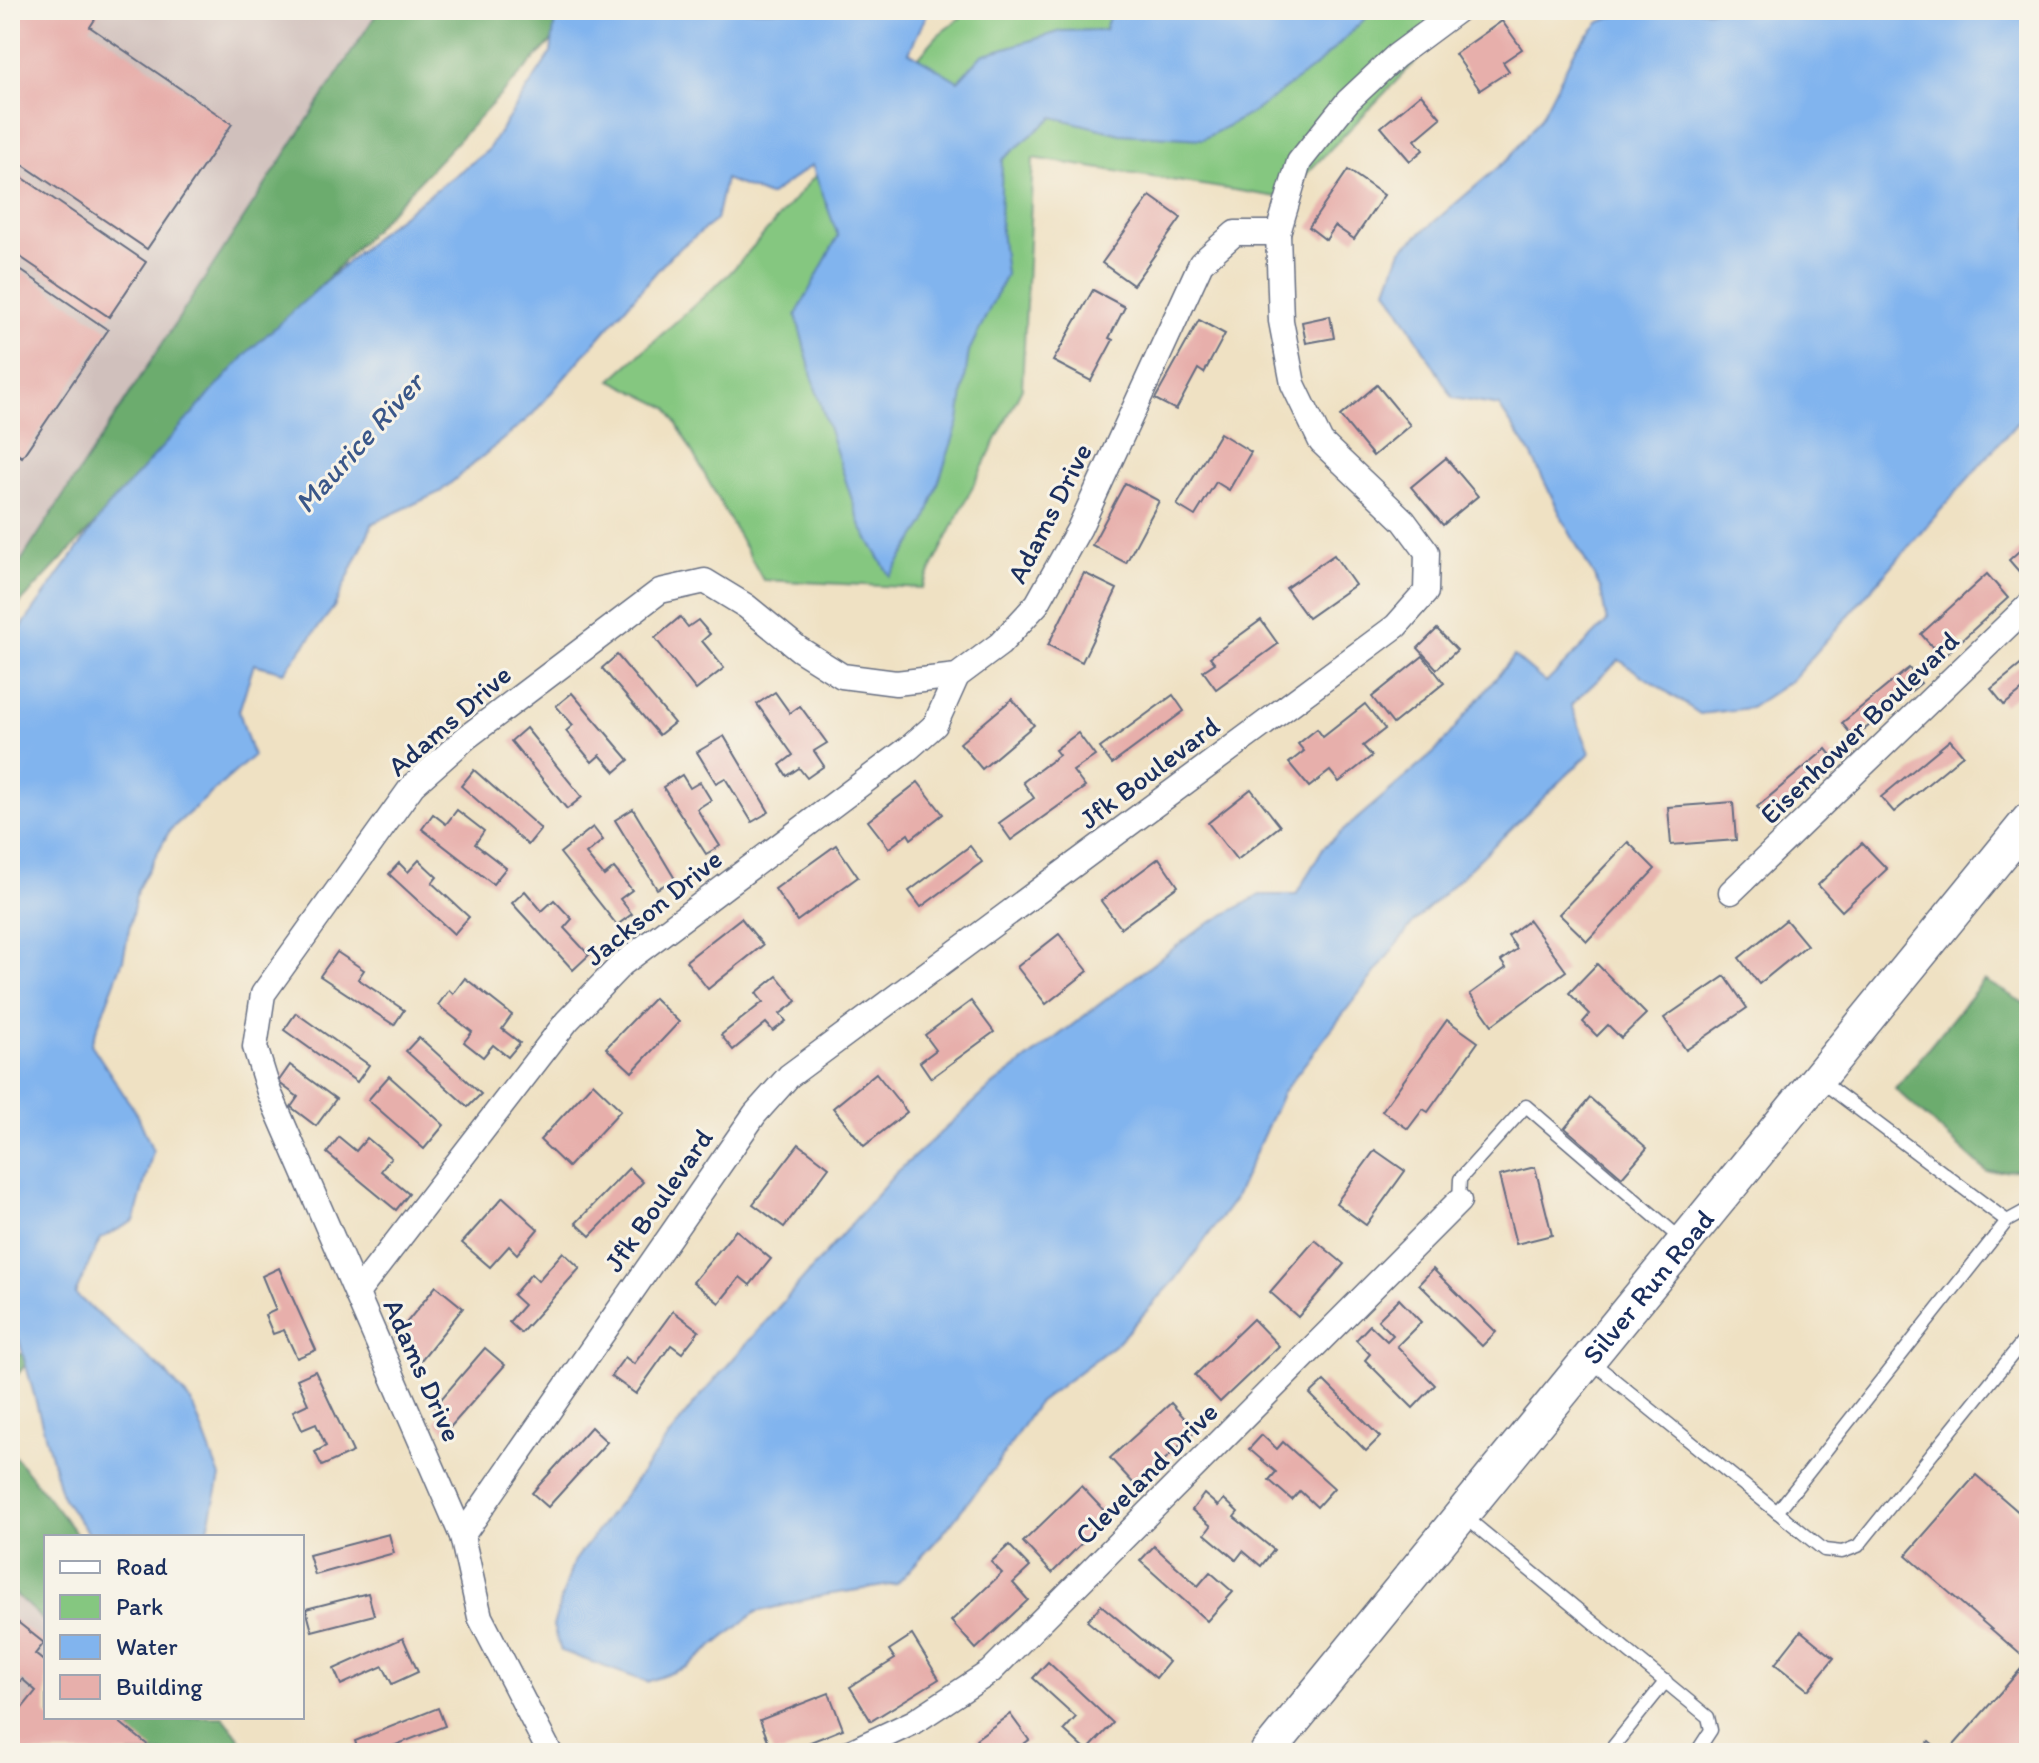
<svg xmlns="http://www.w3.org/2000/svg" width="2039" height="1763" font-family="Itim,sans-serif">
<rect width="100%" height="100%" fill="#f7f3e8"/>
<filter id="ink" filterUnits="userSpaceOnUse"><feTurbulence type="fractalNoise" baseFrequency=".0125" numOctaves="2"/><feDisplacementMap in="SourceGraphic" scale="16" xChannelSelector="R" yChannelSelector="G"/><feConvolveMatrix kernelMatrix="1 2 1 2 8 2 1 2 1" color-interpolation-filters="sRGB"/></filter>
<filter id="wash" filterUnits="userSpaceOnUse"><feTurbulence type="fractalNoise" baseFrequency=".006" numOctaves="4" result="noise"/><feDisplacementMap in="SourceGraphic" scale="32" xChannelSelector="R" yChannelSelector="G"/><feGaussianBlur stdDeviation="1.8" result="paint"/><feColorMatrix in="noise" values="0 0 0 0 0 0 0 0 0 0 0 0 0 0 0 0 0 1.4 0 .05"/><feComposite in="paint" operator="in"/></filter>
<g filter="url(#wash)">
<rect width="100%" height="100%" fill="#efe1c3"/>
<!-- industrial -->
<g fill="#d0c0bc">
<path d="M10,10h369l-369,568z"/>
<path d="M10,1589l36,34v94h86l-2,36h-120z"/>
</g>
<!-- green -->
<path fill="#85c780" stroke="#507b6f" stroke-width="2" d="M967,10h498l-182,188 -250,-40 -11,230 -100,200 -159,-8 -95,-172 -57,-28 119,-107 208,-238 26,-20z"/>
<!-- forest -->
<g fill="#6cac6e" stroke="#446e66" stroke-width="2">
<path d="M379,10h202l-571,604v-36z"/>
<path d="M1984,980l45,26v163l-42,3 -92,-83z"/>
<path d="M36,1353l-26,30v-28z"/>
<path d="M10,1450l69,87h-33v86l-36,-34z"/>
<path d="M132,1717h91l28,36h-121z"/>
</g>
<!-- water -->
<g fill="#81b4ee" stroke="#4e72a6" stroke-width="2">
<path d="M556,10h373l-20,42 49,29 24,-26 80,-24 43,-1 6,-20h263l-57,55 -63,47 -51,27 -83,-5 -67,-17 -51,43 -2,60 6,55 -37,76 -10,70 -34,102 -35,53 -29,-49 -46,-140 -19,-72 42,-79 -26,-71 -43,31 -44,-17 -9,41 -45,35 -139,160 -92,77 -67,31 -39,84 -50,65 -30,-8 -15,47 14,45 -83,74 -33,60 -14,70 -32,84 47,72 15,35 -19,70 -34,18 -25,55 90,78 27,31 28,74 -14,60h-115l-29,-40 -43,-157 -9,-3v-694l97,-135 143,-158 134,-121 103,-78 64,-98z"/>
<path d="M1629,10h400v399l-237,271 -42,28 -50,6 -81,-54 -48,45 19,48 -176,169 -131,170 -49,108 -58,79 -59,64 -80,61 -41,62 -52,66 -47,52 -72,11 -69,17 -69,55 -40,15 -86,-31 -8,-25 20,-63 119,-157 203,-232 98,-89 206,-156 61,-34h36l27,-47 113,-97 78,-95 32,27 61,-61 -7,-35 -34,-61 -35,-72 -32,-48 -46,-8 -66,-109 14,-39 108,-92 32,-41 35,-69 24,-26z"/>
</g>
<g id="blocks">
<!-- building -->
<g fill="#e7afab">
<path d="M10,10h91l-11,17 142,97 -85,125 -137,-93z"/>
<path d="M1502,21l20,28 -19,13 6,9 -29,19 -25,-36z"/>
<path d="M1421,94l20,24 -26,22 8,10 -13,11 -29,-34z"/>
<path d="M10,169l136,93 -37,55 -99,-67z"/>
<path d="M1348,170l36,25 -30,44 -19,-13 -9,14 -17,-13z"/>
<path d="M1150,196l31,22 -48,67 -31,-22z"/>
<path d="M10,263l98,67 -86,127 -12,-8z"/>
<path d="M1093,290l32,17 -16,31 4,2 -22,41 -38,-20z"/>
<path d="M1330,316l4,22 -28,5 -4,-21z"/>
<path d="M1199,320l26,14 -21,39 -6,-4 -22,41 -21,-11z"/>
<path d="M1377,385l33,40 -37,31 -33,-40z"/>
<path d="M1220,433l31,19 -22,38 -13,-8 -21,34 -18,-11z"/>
<path d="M1446,458l32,38 -35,29 -32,-38z"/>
<path d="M1125,483l34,18 -33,62 -34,-18z"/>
<path d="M2029,542v27l-7,6 -13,-15z"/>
<path d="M1334,555l21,30 -47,33 -22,-30z"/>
<path d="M1084,573l33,16 -35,73 -34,-17z"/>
<path d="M1987,574l21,24 -66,60 -21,-24z"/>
<path d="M680,617l8,10 10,-7 12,14 -8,7 22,27 -28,22 -41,-52z"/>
<path d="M1261,620l17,24 -62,45 -13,-18 12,-8 -5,-6z"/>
<path d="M1437,629l20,21 -20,19 -19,-21z"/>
<path d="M617,655l57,68 -15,12 -57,-67z"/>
<path d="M1423,656l21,27 -51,41 -21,-27z"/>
<path d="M2029,658v27l-25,20 -13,-16z"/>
<path d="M1909,668l12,15 -67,55 -12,-15z"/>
<path d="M775,692l15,21 10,-7 27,37 -13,8 10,15 -17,12 -8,-10 -12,8 -7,-11 13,-10 -36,-51z"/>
<path d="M572,693l57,67 -14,12 -15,-17 -8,7 -26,-31 7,-6 -17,-19z"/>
<path d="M1173,695l11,16 -72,53 -12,-16z"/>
<path d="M1012,699l22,26 -52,44 -22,-26z"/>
<path d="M1365,704l20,25 -22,17 9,10 -33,26 -9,-11 -21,16 -20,-24 15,-12 -6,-7 19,-15 6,8z"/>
<path d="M526,728l56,69 -15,12 -56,-68z"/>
<path d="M1078,733l17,23 -22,15 12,16 -74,53 -12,-17 35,-25 -11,-16 36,-27 -4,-5z"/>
<path d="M724,736l45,76 -17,10 -27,-44 -9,5 -19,-31z"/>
<path d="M1950,740l13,15 -69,57 -13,-15z"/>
<path d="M1826,749l13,16 -69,58 -13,-16z"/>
<path d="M474,770l67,59 -13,16 -67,-59z"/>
<path d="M682,775l8,13 10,-6 11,18 -14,9 23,37 -14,8 -43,-67z"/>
<path d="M918,782l25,32 -32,25 -3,-5 -19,14 -21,-27z"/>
<path d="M1251,789l29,37 -43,34 -29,-37z"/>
<path d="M1733,802l3,38 -65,5 -3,-38z"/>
<path d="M633,809l42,70 -18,10 -42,-69z"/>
<path d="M457,810l27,21 -9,13 31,24 -13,16 -71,-55 11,-15 13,10z"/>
<path d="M593,827l10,13 -17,14 18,22 10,-8 18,22 -12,9 12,15 -15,11 -57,-72z"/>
<path d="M1628,842l27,27 -68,72 -28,-27z"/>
<path d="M1862,843l25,26 -45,42 -24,-26z"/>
<path d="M836,845l22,32 -61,44 -22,-32z"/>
<path d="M970,846l12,16 -61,45 -12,-16z"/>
<path d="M1159,858l19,28 -57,42 -20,-27z"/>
<path d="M419,860l18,17 -5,6 37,34 -15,17 -65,-60 10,-11 9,9z"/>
<path d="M525,891l17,20 12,-11 18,19 -8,9 25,27 -16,15 -61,-67z"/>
<path d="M741,918l22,27 -55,44 -22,-28z"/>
<path d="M1529,920l37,51 -74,54 -22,-31 36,-26 -5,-7 16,-12 -9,-13z"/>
<path d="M1786,920l21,25 -48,39 -20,-26z"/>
<path d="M1059,934l29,37 -42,33 -29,-37z"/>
<path d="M337,952l27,18 -6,9 46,31 -10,15 -74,-49z"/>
<path d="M1597,964l49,50 -25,24 -13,-13 -11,11 -14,-14 7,-8 -21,-21z"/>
<path d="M777,976l20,25 -17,13 6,7 -13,10 -7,-8 -33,27 -12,-15 42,-33 -7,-9z"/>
<path d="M1725,976l22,32 -61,42 -22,-32z"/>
<path d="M465,978l47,37 -10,14 18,14 -12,14 -15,-12 -10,12 -19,-15 8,-10 -34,-27 11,-15 4,4z"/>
<path d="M654,998l25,24 -47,50 -26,-24z"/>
<path d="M971,1001l23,31 -63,46 -11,-16 16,-12 -11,-15z"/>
<path d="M296,1013l73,52 -12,17 -73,-52z"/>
<path d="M1447,1020l31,22 -50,70 -5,-3 -15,20 -26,-18z"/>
<path d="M419,1037l62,57 -13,13 -62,-56z"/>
<path d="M290,1065l46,34 -20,27 -25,-19 7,-10 -20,-15z"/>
<path d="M876,1073l31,39 -43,34 -31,-38z"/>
<path d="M389,1076l55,49 -20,24 -56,-49z"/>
<path d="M593,1083l28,27 -53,57 -28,-27z"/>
<path d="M1590,1098l57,50 -25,29 -57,-49z"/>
<path d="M339,1137l17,14 11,-13 24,20 -10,13 28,23 -13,16 -69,-57z"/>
<path d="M799,1144l30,23 -45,60 -31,-23z"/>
<path d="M1375,1150l30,21 -39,54 -30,-22z"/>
<path d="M1535,1167l17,68 -36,9 -17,-68z"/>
<path d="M629,1168l14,14 -53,54 -14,-13z"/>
<path d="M503,1197l35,32 -21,25 -8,-8 -19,21 -28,-24z"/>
<path d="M736,1230l35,29 -21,26 -10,-8 -21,26 -26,-21z"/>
<path d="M1315,1240l29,24 -46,53 -28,-25z"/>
<path d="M563,1252l17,16 -59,65 -12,-11 15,-17 -11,-10 18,-21 7,7z"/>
<path d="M279,1268l37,82 -19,8 -13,-28 -11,4 -8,-19 11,-5 -14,-34z"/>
<path d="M1433,1269l63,63 -14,14 -63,-62z"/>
<path d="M436,1286l27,22 -42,52 -27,-22z"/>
<path d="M1399,1299l22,23 -24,24 38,39 -22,23 -48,-48 5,-6 -14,-14 14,-15 17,16 6,-6 -15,-15z"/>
<path d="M673,1311l26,20 -17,22 -11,-8 -35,49 -25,-18 14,-19 9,7z"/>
<path d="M1253,1319l26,27 -59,56 -25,-27z"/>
<path d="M485,1348l20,17 -59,67 -11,-10 8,-10 -8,-6z"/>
<path d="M315,1371l38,81 -31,14 -7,-14 11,-6 -10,-22 -14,6 -9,-19 15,-7 -11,-25z"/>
<path d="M1324,1381l56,56 -14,14 -56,-57z"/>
<path d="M1171,1403l25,28 -60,55 -26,-28z"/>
<path d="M591,1427l16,15 -59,65 -16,-14z"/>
<path d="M1262,1435l15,14 6,-7 51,46 -17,19 -17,-16 -8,9 -23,-20 7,-8 -27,-23z"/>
<path d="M1976,1475l53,46v232h-82l81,-92 -122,-106z"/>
<path d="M1081,1486l28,30 -57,57 -29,-31z"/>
<path d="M1204,1494l14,12 6,-7 14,13 -4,5 40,33 -13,16 -18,-15 -7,9 -31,-26 6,-8 -19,-16z"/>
<path d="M389,1534l5,19 -79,22 -6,-20z"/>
<path d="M1009,1545l21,22 -17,16 15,17 -52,49 -25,-28 51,-48 -11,-11z"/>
<path d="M1154,1546l44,40 12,-14 23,20 -26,29 -67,-60z"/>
<path d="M368,1593l6,22 -62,16 -6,-22z"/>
<path d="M1101,1605l68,57 -13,16 -69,-57z"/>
<path d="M10,1616l34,27 -9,11 11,9v54h67l41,33 -2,3h-142v-30l26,-32 -14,-12 -12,15z"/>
<path d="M1801,1631l33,27 -26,32 -33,-26z"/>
<path d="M912,1635l27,44 -68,42 -21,-34 45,-28 -6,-9z"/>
<path d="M403,1638l15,34 -26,12 -9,-18 -42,19 -7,-16z"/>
<path d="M1048,1662l65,61 -26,28 -23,-21 12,-13 -43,-39z"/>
<path d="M829,1693l14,36 -60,24h-10l-13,-33z"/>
<path d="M438,1708l7,18 -70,27h-16l-4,-12z"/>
<path d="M1010,1714l19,26 -8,6 5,7h-39l-11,-14z"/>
<path d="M1929,1741l14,12h-24z"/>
</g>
</g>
</g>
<g filter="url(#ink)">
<use href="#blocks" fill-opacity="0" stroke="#656d81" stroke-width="2"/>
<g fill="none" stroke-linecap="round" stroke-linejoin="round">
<!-- service casing -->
<g stroke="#656d81" stroke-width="15">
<g id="service">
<path d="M1821,1081l186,140"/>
<path d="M1459,1201l1,-22 66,-73 156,134"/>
<path d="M1591,1361l233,189 18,2 16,-6 171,-212"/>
<path d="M1777,1512l230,-291 22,-12"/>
<path d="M1464,1516l244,201 3,13 -15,23"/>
<path d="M1608,1753l58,-72"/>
</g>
</g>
<!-- minor casing -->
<g stroke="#656d81" stroke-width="27">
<g id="minor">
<path d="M1731,892l298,-287"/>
<path d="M357,1293l210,-272 55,-57 287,-216 26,-23 22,-49"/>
<path d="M462,1536l293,-422 34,-38 607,-450 30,-34 1,-40 -23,-31 -83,-79 -28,-58 -12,-63 -3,-88 21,-71 49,-61 48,-45 62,-46"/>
<path d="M550,1753l-70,-136 -18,-81 -193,-444 -14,-45 8,-53 150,-209 54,-48 193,-146 45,-10 41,25 53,43 43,27 54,7 61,-7 43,-32 37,-40 42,-75 122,-266 34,-30h43"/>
<path d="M848,1753l66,-31 76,-50 469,-471"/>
</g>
</g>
<!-- secondary casing -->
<g stroke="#656d81" stroke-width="37">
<g id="secondary">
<path id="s1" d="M1267,1753l762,-933"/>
</g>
</g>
<!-- service -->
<use href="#service" stroke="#fff" stroke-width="12"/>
<!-- minor -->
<use href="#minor" stroke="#fff" stroke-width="24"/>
<!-- secondary -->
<use href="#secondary" stroke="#fff" stroke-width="34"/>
</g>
</g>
<g text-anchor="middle" stroke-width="6" stroke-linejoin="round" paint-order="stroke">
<!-- street labels -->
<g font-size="28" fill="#1b2f5e" stroke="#f7f3e8">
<text transform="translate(1049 513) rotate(-63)" y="10">Adams Drive</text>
<text transform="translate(449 720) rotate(-41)" y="10">Adams Drive</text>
<text transform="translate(1859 727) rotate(-44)" y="10">Eisenhower Boulevard</text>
<text transform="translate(1149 772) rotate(-37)" y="10">Jfk Boulevard</text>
<text transform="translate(653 907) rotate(-39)" y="10">Jackson Drive</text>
<text transform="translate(658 1200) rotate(-55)" y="10">Jfk Boulevard</text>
<text dy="10" stroke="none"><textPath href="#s1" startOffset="602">Silver Run Road</textPath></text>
<text transform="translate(423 1370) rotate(66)" y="10">Adams Drive</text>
<text transform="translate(1146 1473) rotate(-45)" y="10">Cleveland Drive</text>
</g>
<!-- water labels -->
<g font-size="30" font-style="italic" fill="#3a5789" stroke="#f7f3e8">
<text transform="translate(359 443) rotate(-48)" y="10">Maurice River</text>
</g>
</g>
<!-- margin -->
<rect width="2039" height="1763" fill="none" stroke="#f7f3e8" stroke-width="40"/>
<!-- legend -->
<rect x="44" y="1535" width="260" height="184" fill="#f7f3e8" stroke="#9fa5b1" stroke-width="2"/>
<rect x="60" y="1561" width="40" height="12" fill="#ffffff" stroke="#9fa5b1" stroke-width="2"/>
<text x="116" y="1575" font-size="24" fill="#1b2f5e">Road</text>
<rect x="60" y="1595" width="40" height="24" fill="#85c780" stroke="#9fa5b1" stroke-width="2"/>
<text x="116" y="1615" font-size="24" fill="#1b2f5e">Park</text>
<rect x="60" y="1635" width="40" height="24" fill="#81b4ee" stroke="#9fa5b1" stroke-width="2"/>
<text x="116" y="1655" font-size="24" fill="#1b2f5e">Water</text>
<rect x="60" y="1675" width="40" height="24" fill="#e7afab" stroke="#9fa5b1" stroke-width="2"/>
<text x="116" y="1695" font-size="24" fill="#1b2f5e">Building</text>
</svg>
